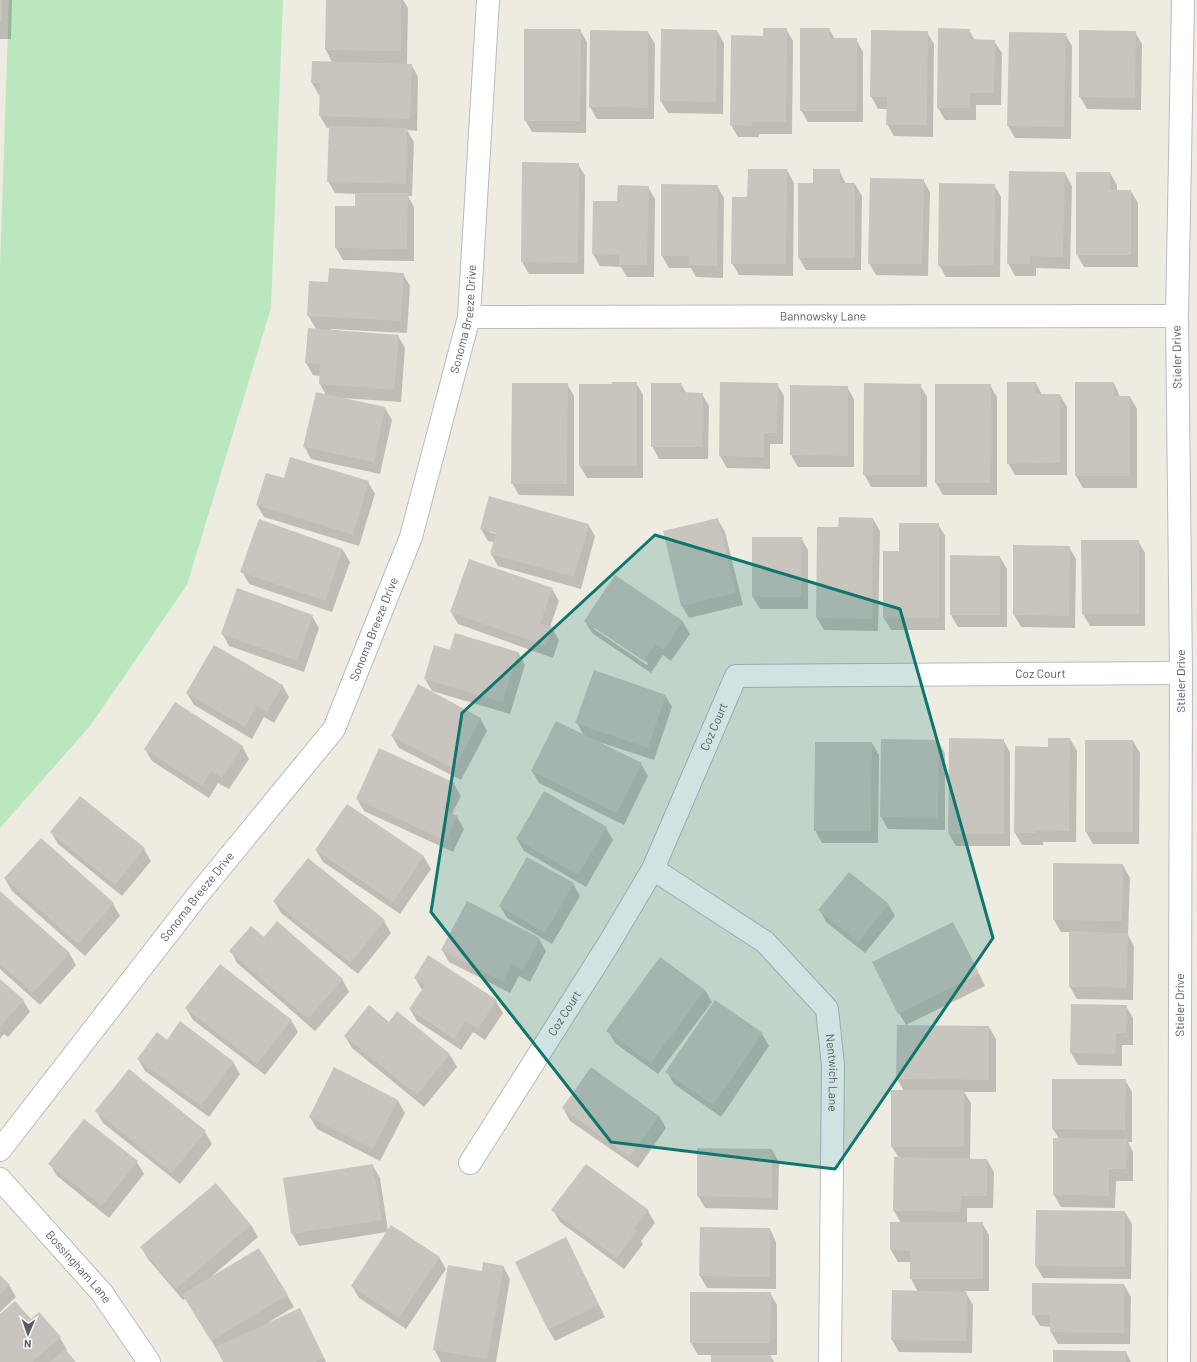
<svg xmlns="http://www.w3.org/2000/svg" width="1197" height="1362" font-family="Barlow,sans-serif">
<rect width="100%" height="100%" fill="#eeece1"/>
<!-- green -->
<path fill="#bbe7be" d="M9,0h274l-12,308 -84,277 -97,141 -90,102v-560z"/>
<!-- shadow -->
<g fill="#0003" fill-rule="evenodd">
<path d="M0,0h12l-1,39h-11z"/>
<path d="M327,0h76l5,8 -1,56h4l7,13 -1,54 -10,-1 7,12 -2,54h-4l6,11v54l-71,-1 -7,-12v-41h20v-13l-21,-1 -7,-12 2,-53h-3l-7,-12 1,-21h-2l-7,-12 20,-21 -6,-12z"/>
<path d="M786,29l7,12 -1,93h-33v3h-21l-7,-12 1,-89 32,1z"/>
<path d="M829,29l6,10h21l7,13v70h-55l-7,-12z"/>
<path d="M580,30l7,12 -1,91 -54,-1 -7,-12z"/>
<path d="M662,30l55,1 7,12 -1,71 -55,-1 -7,-12z"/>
<path d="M969,30l6,11h19l8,12 -1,52h-25v15h-31l-7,-12z"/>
<path d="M1080,31l55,1 7,12 -1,66 -54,-1 -7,-12z"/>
<path d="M648,32l7,12 -1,75h-57l-7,-12z"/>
<path d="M927,32l7,12 -1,93 -39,-1 -7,-12 1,-15h-10l-7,-13z"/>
<path d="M1010,33l55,1 7,12 -1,93 -56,-1 -7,-12z"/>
<path d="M578,164l7,12 -1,98h-55l-7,-12z"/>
<path d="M787,170l7,13 -1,93 -54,-1 -7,-12z"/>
<path d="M839,170l7,14h9l7,12 -1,74h-55l-7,-12 15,-74z"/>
<path d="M1065,173l7,13 -2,83 -34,-1v8h-21l-7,-13z"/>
<path d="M1110,173l7,12v6h14l7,12v64h-54l-7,-12z"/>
<path d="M923,180l7,12 -2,84 -52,-1 -7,-12z"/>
<path d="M662,185l55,1 7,12 -1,80 -27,-1 -5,-9h-22l-7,-12z"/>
<path d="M994,185l7,12 -1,80h-54l-7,-12z"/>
<path d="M648,187l7,12 -1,78h-27l-6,-10 -21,-1 -7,-12 1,-52h24z"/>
<path d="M403,274l7,12 -3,47 -76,-4v1l67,6 7,12 -4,54 -59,-4 43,10 7,12 -12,54 -69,-15 -7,-13 22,-51 -6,-11v-8l-7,-1 -7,-12 3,-34h7l-8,-14 21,-31z"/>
<path d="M636,383l7,12v83h-56l-7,-12v-81z"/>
<path d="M721,383l56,1 7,12 -1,48h-13v25l-43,-1 -7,-12z"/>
<path d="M1036,383l6,12h18l7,12v68h-52l-7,-12z"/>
<path d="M1114,383l6,14h10l7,12v79h-54l-7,-12z"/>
<path d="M567,384l7,12v100l-55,-1 -7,-12z"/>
<path d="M681,384l5,9 16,1 7,12 -1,53h-49l-7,-13z"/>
<path d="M920,385l7,12v90h-56l-7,-13z"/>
<path d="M936,385h54l7,12v98h-54l-7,-12z"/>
<path d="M847,387l7,12v68h-56l-7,-12z"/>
<path d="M284,480l84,2 7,12 -16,52 -95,-29 -7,-12z"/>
<path d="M873,519l7,12 -2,100 -54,-1 -7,-12 1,-90h21z"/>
<path d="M718,520l7,12 18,73 -54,13 -7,-12z"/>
<path d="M588,524l7,12 -14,53 -83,-23 -7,-12 3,-12 -6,-1 -7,-12zM489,530l11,5 -11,-3z"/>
<path d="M938,524l7,12v94h-54l-7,-12 16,-66z"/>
<path d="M801,538l7,12v59h-48l-7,-12z"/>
<path d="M1082,541h56l7,12v73h-55l-7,-12z"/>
<path d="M1014,546l55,1 7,12 -1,69 -54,-1 -7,-12z"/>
<path d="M343,550l7,12 -18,50 -83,-28 -7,-13z"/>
<path d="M951,556l49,1 7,12v58h-49l-7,-12z"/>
<path d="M552,589l7,12 -9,26 2,1 7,12 -6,18 -95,-34 -7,-12z"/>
<path d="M312,616l7,12 -15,44 -75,-26 -7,-13z"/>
<path d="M585,621l98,1 7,12 -19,27 -8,-6 -12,18 -59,-40zM594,626l54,37 -1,2 -53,-36z"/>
<path d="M451,651l67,1 7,13 -15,49 -78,-23 -7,-12z"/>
<path d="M282,685l7,12 -15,26 -10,-6 -12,22 -58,-34 -7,-12z"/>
<path d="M665,695l7,12 -18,53 -64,-21 51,25 7,12 -24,49 -85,-42 -7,-12 52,-35 -7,-13z"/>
<path d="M480,718l7,13 -26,49 -62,-32 -7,-12z"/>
<path d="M1070,739l7,12 -1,91h-33v3h-21l-7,-12 34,-85z"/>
<path d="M1003,740l7,12v94h-54l-7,-12z"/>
<path d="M938,741l7,12v77l-57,-1 -7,-12z"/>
<path d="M1133,741l7,12 -1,91h-46l-7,-12z"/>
<path d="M872,743l7,12 -1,88h-56l-7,-13z"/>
<path d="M242,746l7,13 -20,30 -11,-6 -9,15 -57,-37 -7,-12z"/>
<path d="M454,784l7,12 -9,18 5,3 7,12 -11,23 -89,-41 -7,-12z"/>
<path d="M347,805l77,52 7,12 -31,45 -77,-52 -7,-12z"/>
<path d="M606,828l7,12 -27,47 -62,-36 -7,-12z"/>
<path d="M51,832l93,17 7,12 -29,35 -64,-52z"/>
<path d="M41,840l72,64 7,12 -35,40 -73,-65 -7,-12z"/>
<path d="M1123,865l7,13 -2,55h-1l7,13 -1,54 -56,-1 -7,-12v-55h-9l-7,-12z"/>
<path d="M573,884l7,12 -28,48 -45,-26 -7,-12z"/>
<path d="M0,892l69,61 7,12 -36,40 -40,-36z"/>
<path d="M274,901l110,20 7,12 -33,41 -77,-61z"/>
<path d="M888,904l7,12 -30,37 -39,-31 -6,-12z"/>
<path d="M960,935l25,51 -79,39 -7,-12z"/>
<path d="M264,938l78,41 7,13 -34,39 -78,-68 -6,-12z"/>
<path d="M539,939l7,12 -16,31 -11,-6 -9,17 -61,-31 -7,-12z"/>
<path d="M415,978l81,23 7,12 -18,27 -12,-8 -12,18 -44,-29 -7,-12 12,-19z"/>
<path d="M0,981l23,19 7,12 -22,25 -4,-3 -4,5z"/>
<path d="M705,990l7,12 -54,72 -43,-31 -7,-12z"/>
<path d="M1126,1006l7,12v27h-11v21l-44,-1 -7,-12z"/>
<path d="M186,1008l105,12 7,12 -33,43 -72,-55z"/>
<path d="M397,1013l53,42 7,12 -33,40 -72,-59 -7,-12 44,-13z"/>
<path d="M898,1026l91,1 7,12v53h-32l7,11 -1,56 17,1 7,12 -1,36h-26v15h15l7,12v56h-24l8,14 -1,48 -73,-1 -7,-12 1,-49 25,1 -7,-13v-17h-13l-7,-12v-27h10l-7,-12 5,-53 -7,-11 12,-56 -7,-12z"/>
<path d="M762,1034l7,12 -48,71 -47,-33 -7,-12z"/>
<path d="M167,1041l66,21 7,12 -31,43 -64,-46 -7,-12z"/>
<path d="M1053,1080h72l7,12v50h-4l5,10v29h-17l-1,27 -54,-1 -7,-12v-56h5l-6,-10z"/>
<path d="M398,1101l7,12 -25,48 -63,-32 -7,-12z"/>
<path d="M563,1108l96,8 7,12 -28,40 -68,-47z"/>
<path d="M96,1111l109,21 7,12 -32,40 -77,-61z"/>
<path d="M84,1120l53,42 7,12 -35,44 -52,-42 -7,-12z"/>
<path d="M772,1150l7,12 -1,48 -73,-2 -7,-12z"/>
<path d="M373,1166l7,12 8,53 51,26 7,12 -40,60 -47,-31 -7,-12 35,-54 -88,14 -7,-13z"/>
<path d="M553,1210l95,1 7,12 -14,18 2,3 -19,25 -64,-47z"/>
<path d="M1125,1212l7,12 -1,55 -88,-1 -7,-12z"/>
<path d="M251,1225l7,12 -46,39 75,19 7,12 -25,15v2l31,-15 26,53h-102l-38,-64 -3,2 -35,-41 -7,-12z"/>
<path d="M770,1229l6,13v47l-69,-1 -7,-12z"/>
<path d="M566,1238l39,79 -50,24 -7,-12z"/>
<path d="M503,1266l7,13 -14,83h-55l-7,-13 48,-77z"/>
<path d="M0,1276l9,9 7,12 -16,15z"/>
<path d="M1124,1285l7,12 -1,47h-72l-7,-12v-5l-11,-1 -7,-12z"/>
<path d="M770,1293l7,12v50h-7l4,7h-62v-7h-14l-7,-12z"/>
<path d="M0,1316l31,5 29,17 7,12 -2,1 10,11h-75z"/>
<path d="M1126,1352l5,10h-77z"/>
</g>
<!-- building -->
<g fill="#c8c5be">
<rect x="0" y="0" width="2" height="21"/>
<path d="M326,0h75v51l-76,-1z"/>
<path d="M763,28h24l-1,94h-34v4l-22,-1 1,-90 32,1z"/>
<path d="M800,28h30v10h27v73h-57z"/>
<path d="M938,28l32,1 -1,10 26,1 -1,53h-24v15h-33z"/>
<path d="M524,29h57l-1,92h-56z"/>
<path d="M661,29l56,1 -1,72 -56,-1z"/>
<path d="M590,30l58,1v77l-59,-1z"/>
<path d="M871,30l57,1 -1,94h-41l1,-28h-17z"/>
<path d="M1079,30l57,1 -1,67 -56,-1z"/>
<path d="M1009,32l57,1 -2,94 -57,-1z"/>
<path d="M312,61l100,3 -2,55 -91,-3 1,-33h-9z"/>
<path d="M329,126l78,2 -1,56 -79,-2z"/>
<path d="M522,162l57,1 -1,100 -57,-1z"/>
<path d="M748,169h39l-1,95h-55l1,-67h15z"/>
<path d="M813,169h27v14h15v75h-57v-75h15z"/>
<path d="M1009,171l56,1 -2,85 -33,-1v8h-23z"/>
<path d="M1076,172h34v18h21v65h-55z"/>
<path d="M870,178l54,1 -2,85h-54z"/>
<path d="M939,183l56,1 -1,81 -56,1z"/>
<path d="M661,184l57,1 -1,81 -29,-1 1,-9h-28z"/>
<path d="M618,185l31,1 -2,79h-28v-10l-27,-1 1,-53h24z"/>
<path d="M355,193h53l-1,56 -72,-1v-42h20z"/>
<path d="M329,268l75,5 -3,48 -94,-5 2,-35 19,1z"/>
<path d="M308,328l91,7 -5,55 -75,-6 1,-20 -15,-1z"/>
<path d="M612,382h25v84h-58v-82h33z"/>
<path d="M720,382l58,1 -1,50h-13v24l-45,-1z"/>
<path d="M1007,382h29v12h24v69l-53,1z"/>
<path d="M1075,382h39v14h16v80h-55z"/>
<path d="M512,383h56l-1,101h-56z"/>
<path d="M651,383h30v9l22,1 -1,54h-51z"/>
<path d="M864,383l57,1 -1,91h-57z"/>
<path d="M935,384h56l-1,99h-55z"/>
<path d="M790,385l58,1v70l-58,-1z"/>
<path d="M316,392l69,15 -11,55 -71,-15z"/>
<path d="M290,457l79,24 -16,54 -97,-30 10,-32 18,5z"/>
<path d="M489,496l100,28 -15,53 -84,-23 6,-21 -16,-4z"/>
<path d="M839,517l34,1 -1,101 -56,-1 1,-91h21z"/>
<path d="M718,518l18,75 -55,13 -18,-75z"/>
<path d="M259,519l84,30 -18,52 -85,-29z"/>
<path d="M899,523h40v95h-56v-67h16z"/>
<path d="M752,537h50l-1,60h-49z"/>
<path d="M1081,540h58v74h-57z"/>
<path d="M1013,545l57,1 -1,70 -56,-1z"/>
<path d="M950,555l50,1v59h-50z"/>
<path d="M469,559l84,29 -13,35 13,4 -7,19 -96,-34z"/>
<path d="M615,575l68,46 -19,29 -9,-6 -11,17 -60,-40z"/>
<path d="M237,588l76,27 -16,46 -76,-27z"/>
<path d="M455,633l63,19 -15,50 -79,-23 10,-34 16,5z"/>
<path d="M214,645l69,40 -16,27 -10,-6 -12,21 -59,-34z"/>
<path d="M594,670l72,25 -18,53 -73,-25z"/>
<path d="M418,684l63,34 -27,51 -63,-33z"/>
<path d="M175,702l68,44 -21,32 -11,-7 -9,15 -58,-37z"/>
<path d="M556,721l86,42 -25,50 -86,-42z"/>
<path d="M949,738l55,1v95h-56z"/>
<path d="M1048,738h22l-1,93 -33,-1v3h-22l1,-87 33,1z"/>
<path d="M881,739l58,1 -1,78 -58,-1z"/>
<rect x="1085" y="740" width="48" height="92"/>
<path d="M815,742h57l-1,89h-57z"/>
<path d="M379,748l76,35 -12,26 15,7 -12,25 -90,-42z"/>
<path d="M544,791l63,36 -29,48 -62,-36z"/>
<path d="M80,796l65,52 -30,37 -65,-53z"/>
<path d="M347,804l77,52 -31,46 -78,-52z"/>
<path d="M41,838l73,65 -36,41 -74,-66z"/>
<path d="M527,857l47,26 -29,50 -46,-27z"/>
<path d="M308,858l77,62 -34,43 -78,-62z"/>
<path d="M1053,863l70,1 -1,57 -69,-1z"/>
<path d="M849,872l40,32 -31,38 -40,-32z"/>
<path d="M0,891l70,62 -37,40 -33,-29z"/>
<path d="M467,901l73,37 -17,32 -11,-6 -9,18 -62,-32z"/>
<path d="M277,921l66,58 -35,40 -79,-68 22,-25 13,11z"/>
<path d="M953,922l26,52 -81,40 -26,-52z"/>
<path d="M1069,931l59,2 -1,55 -58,-1z"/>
<path d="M428,955l69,45 -19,29 -13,-8 -11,18 -45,-30 16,-24 -11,-7z"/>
<path d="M660,957l45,33 -54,73 -45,-32z"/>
<path d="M220,964l72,56 -35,44 -72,-56z"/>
<path d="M0,979l24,21 -23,26 -1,-1z"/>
<path d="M715,1000l48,33 -50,72 -48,-33z"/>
<path d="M1071,1004l56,1 -1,28h-10l-1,21 -45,-1z"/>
<path d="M369,1005l20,17 8,-11 53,43 -33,41 -73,-59z"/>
<path d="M180,1021l54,41 -33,44 -64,-47 20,-27 10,8z"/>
<path d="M897,1025l92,1v54l-93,-1z"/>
<path d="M334,1067l64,33 -25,49 -64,-32z"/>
<path d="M591,1067l68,49 -29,41 -68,-49z"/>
<path d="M129,1069l77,62 -34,42 -77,-62z"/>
<path d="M1052,1079h74l-1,51 -73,-1z"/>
<rect x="891" y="1090" width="73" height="57"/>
<path d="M84,1119l54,42 -36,45 -54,-42z"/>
<path d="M1053,1138l74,1 -1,30h-17v27l-56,-1z"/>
<path d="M697,1148l75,1v49l-75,-2z"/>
<path d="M894,1157l93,2v37h-26l-1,16 -67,-1z"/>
<path d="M373,1164l9,56 -91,14 -8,-56z"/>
<path d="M586,1164l63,46 -15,19 3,2 -20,27 -66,-48z"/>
<path d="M216,1183l35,42 -75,64 -36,-42z"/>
<path d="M1036,1210l89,1v56l-90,-1z"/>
<path d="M890,1222h93v57h-73v-28l-20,-1z"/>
<path d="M391,1225l49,32 -41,61 -48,-32z"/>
<path d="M700,1227l70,1v49l-71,-1z"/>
<path d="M566,1237l33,68 -51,25 -33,-68z"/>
<path d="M259,1248l29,47 -77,46 -29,-47z"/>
<path d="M483,1262l21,4 -17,93 -54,-9 15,-85 34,6z"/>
<path d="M0,1275l10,10 -10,9z"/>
<path d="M1032,1283l92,1v49l-74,-1v-17h-18z"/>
<path d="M892,1290l75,2 -1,49 -75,-1z"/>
<path d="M690,1292h81l-1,51h-80z"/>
<path d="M15,1301l16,18 8,-7 22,25 -29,25h-32v-48z"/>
<path d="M300,1308l24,50 -9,4h-92l-7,-15z"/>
<path d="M65,1349l11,13h-26z"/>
<path d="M1053,1350l73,1v11h-73z"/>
<rect x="711" y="1355" width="60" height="7"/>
</g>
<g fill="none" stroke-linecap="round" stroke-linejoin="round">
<!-- minor casing -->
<g stroke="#b9bbc1" stroke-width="24">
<g id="minor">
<path id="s1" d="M469,317l708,-1"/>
<path id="s2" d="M653,869l112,73 62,67 6,56 -3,297"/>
<path id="s3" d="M0,1150l197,-254 137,-167 77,-192 58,-220 19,-317"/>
<path id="s4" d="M470,1163l138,-218 45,-76 83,-193 445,-3"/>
<path id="s5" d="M0,1179l102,114 47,69"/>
<path id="s6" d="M1179,1362l2,-689 -4,-357 6,-316"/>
</g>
</g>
<!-- minor -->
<use href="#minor" stroke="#fff" stroke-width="22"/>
</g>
<!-- marked area -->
<path fill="#0f766e" fill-opacity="0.2" stroke="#0f766e" stroke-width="3" stroke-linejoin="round" d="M655,535l245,74 93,329 -158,231 -224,-27 -180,-230 31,-199z"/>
<g text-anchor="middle" stroke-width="3" stroke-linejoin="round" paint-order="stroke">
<!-- street labels -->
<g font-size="12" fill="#595d63" stroke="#fff">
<text dy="4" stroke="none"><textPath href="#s1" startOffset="354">Bannowsky Lane</textPath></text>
<text dy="4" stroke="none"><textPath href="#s3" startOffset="969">Sonoma Breeze Drive</textPath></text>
<text transform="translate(1177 357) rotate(-91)" y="4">Stieler Drive</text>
<text dy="4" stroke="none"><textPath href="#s3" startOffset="645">Sonoma Breeze Drive</textPath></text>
<text dy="4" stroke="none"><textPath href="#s4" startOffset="861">Coz Court</textPath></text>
<text transform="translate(1181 681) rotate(-90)" y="4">Stieler Drive</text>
<text dy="4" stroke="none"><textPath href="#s4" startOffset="501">Coz Court</textPath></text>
<text dy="4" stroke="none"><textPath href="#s3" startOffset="321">Sonoma Breeze Drive</textPath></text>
<text dy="4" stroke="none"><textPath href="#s6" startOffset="357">Stieler Drive</textPath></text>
<text dy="4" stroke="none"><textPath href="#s4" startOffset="177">Coz Court</textPath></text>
<text dy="4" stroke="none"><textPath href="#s2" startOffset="289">Nentwich Lane</textPath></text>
<text dy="4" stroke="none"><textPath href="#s5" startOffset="118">Bossingham Lane</textPath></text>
</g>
</g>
<!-- north arrow -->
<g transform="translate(28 1334) rotate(182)" stroke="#ffffff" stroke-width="3" paint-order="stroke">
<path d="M0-3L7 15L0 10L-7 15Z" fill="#595d63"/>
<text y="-6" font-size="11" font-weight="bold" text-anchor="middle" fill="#595d63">N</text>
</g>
</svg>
